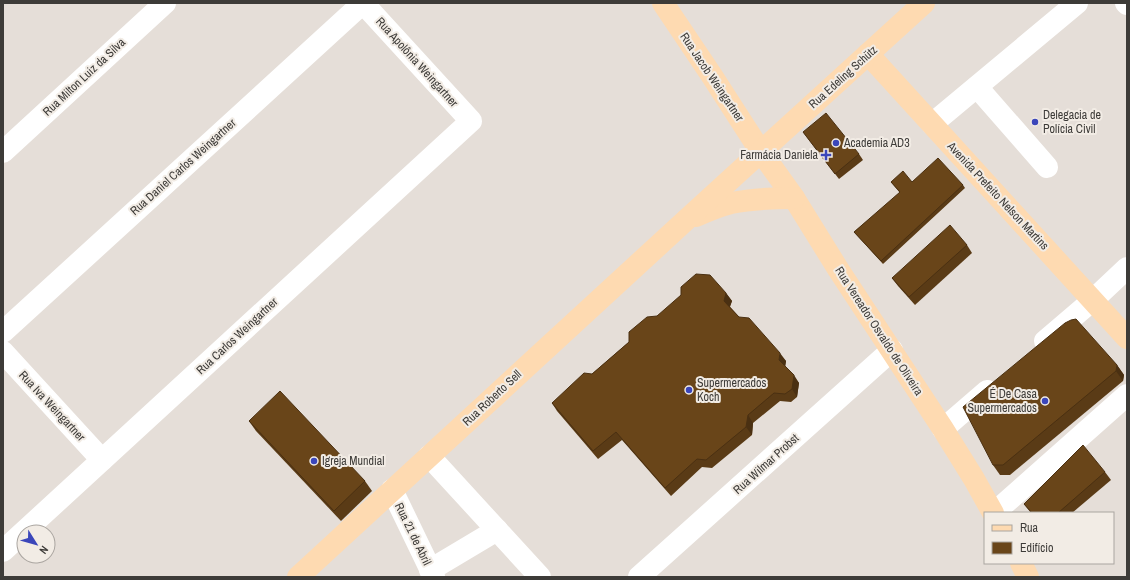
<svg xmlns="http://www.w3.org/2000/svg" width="1130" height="580" font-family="'Archivo Narrow',sans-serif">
<rect width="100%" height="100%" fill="#e5ded8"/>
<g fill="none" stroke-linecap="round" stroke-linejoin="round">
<!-- minor -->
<g stroke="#fff" stroke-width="22">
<path d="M1126,3l1,1"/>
<path d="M977,87l70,80"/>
<path d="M932,124l145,-121"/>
<path d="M3,152l162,-149"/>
<path d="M3,332l360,-329"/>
<path d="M1045,341l48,-41 34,-32"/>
<path d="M3,352l99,108"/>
<path d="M943,429l44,-38"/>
<path d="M429,456l111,121"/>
<path d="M392,490l42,87"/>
<path d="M994,513l133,-118"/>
<path d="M3,551l468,-430 -108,-118"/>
<path d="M430,570l67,-40"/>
<path d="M639,577l253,-227"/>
</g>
<!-- major -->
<g stroke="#fedab1" stroke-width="22">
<path d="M663,3l49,73 49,76 33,46 44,71 105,160 31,50 19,34"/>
<path d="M868,54l259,284"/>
<path d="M696,216c11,-5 23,-10 35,-13 21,-4 42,-5 63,-5"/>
<path d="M1021,563l7,14"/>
<path d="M298,577l388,-357 238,-217"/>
</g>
</g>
<!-- wall -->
<g fill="#5a3b16">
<path d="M803,132l56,22 4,6 -24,19z"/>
<path d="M891,182h21l51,3 2,3 -82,76 -29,-32 46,-39z"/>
<path d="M967,245l5,8 -57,52 -17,-19 -6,-8z"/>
<path d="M726,293l6,8 -2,6 9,10 47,44 -1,5 14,17 -2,14 -6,5 -11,-1 -27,22 -1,12 -40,33 -10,-1 -31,29 -49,-56 -24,19 -41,-48 -5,-8 40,-29 37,-32 28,-26z"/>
<path d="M1117,365l7,10 -1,6 -113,94h-10l-7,-10z"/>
<path d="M249,421l116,60 7,10 -31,30 -85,-90z"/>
<path d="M1105,472l6,8 -39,33h-41l-7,-9z"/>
</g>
<!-- shaded-wall -->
<g fill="#4a3012">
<path d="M726,293l6,8 -3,7 -5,-7z"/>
<path d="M780,353l6,8 -1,7 -6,-8z"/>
<path d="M1117,365l7,10 -1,6 -7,-10z"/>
<path d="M794,375l5,8 -2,14 -5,-8z"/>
<path d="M748,415l5,8 -1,12 -6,-8z"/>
</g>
<!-- building -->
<g fill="#694519" stroke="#4a3012">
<path d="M826,113l33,41 -24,20 -32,-42z"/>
<path d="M938,158l25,27 -82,76 -27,-29 46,-40 -9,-10 12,-11 9,11z"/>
<path d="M950,225l17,20 -58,52 -17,-19z"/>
<path d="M696,274l14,1 16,18 -2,8 15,16 10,1 31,35 -1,7 15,15 -2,14 -7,5 -11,-1 -26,22 -2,12 -40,33 -9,-1 -32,29 -49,-56 -23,19 -41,-48 32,-30 8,1 37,-32v-10l18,-15 10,-1 24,-21v-8z"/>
<path d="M1076,319l41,46 -1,6 -113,94h-10l-30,-58 102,-84 6,-3z"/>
<path d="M280,391l85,90 -31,30 -85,-90z"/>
<path d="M1083,445l22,27 -47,41h-26l-8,-9z"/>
</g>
<!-- markers -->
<g fill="#3b46ba" stroke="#f2ece5" stroke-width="1.5">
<circle cx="1035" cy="122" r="4"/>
<circle cx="836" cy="143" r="4"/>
<path d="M824 149h4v4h4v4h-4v4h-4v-4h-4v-4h4z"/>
<circle cx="689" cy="390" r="4"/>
<circle cx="1045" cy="401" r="4"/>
<circle cx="314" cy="461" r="4"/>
</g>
<g text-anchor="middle" stroke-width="4" stroke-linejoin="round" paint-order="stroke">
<!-- street labels -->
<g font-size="12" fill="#3d3b38" stroke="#f2ece5">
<text transform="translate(417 62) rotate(48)" y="4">Rua Apolônia Weingartner</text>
<text transform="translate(84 77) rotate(-43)" y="4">Rua Milton Luiz da Silva</text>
<text transform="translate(712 77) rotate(56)" y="4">Rua Jacob Weingartner</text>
<text transform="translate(843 77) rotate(-42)" y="4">Rua Edeling Schütz</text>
<text transform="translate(183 167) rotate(-42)" y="4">Rua Daniel Carlos Weingartner</text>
<text transform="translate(998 196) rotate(47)" y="4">Avenida Prefeito Nelson Martins</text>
<text transform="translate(879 331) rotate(57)" y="4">Rua Vereador Osvaldo de Oliveira</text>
<text transform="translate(237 336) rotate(-43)" y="4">Rua Carlos Weingartner</text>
<text transform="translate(492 398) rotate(-43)" y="4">Rua Roberto Sell</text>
<text transform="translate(52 406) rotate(47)" y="4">Rua Iva Weingartner</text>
<text transform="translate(766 464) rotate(-42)" y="4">Rua Wilmar Probst</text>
<text transform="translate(413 534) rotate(64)" y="4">Rua 21 de Abril</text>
</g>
<!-- poi labels -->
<g font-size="12" fill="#3d3b38" stroke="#f2ece5" text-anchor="start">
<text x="1043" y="119">Delegacia de<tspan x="1043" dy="14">Polícia Civil</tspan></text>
<text x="844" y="147">Academia AD3</text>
<text x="818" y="159" text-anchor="end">Farmácia Daniela</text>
<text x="697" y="387">Supermercados<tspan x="697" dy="14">Koch</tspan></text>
<text x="1037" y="398" text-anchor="end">É De Casa<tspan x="1037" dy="14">Supermercados</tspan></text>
<text x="322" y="465">Igreja Mundial</text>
</g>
</g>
<!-- border -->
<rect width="1130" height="580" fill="none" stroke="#3d3b38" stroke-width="8"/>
<!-- legend -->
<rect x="984" y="512" width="130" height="52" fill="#f2ece5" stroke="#aaa5a0"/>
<rect x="992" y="525" width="20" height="6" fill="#fedab1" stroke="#aaa5a0"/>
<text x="1020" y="532" font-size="12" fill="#3d3b38">Rua</text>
<rect x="992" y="542" width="20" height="12" fill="#694519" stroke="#aaa5a0"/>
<text x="1020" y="552" font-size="12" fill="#3d3b38">Edifício</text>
<!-- north arrow -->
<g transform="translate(36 544) rotate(127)"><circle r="19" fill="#f2ece5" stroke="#aaa5a0"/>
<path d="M0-3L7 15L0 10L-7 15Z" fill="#3b46ba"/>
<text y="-6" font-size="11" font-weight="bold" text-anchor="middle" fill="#3d3b38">N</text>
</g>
</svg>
